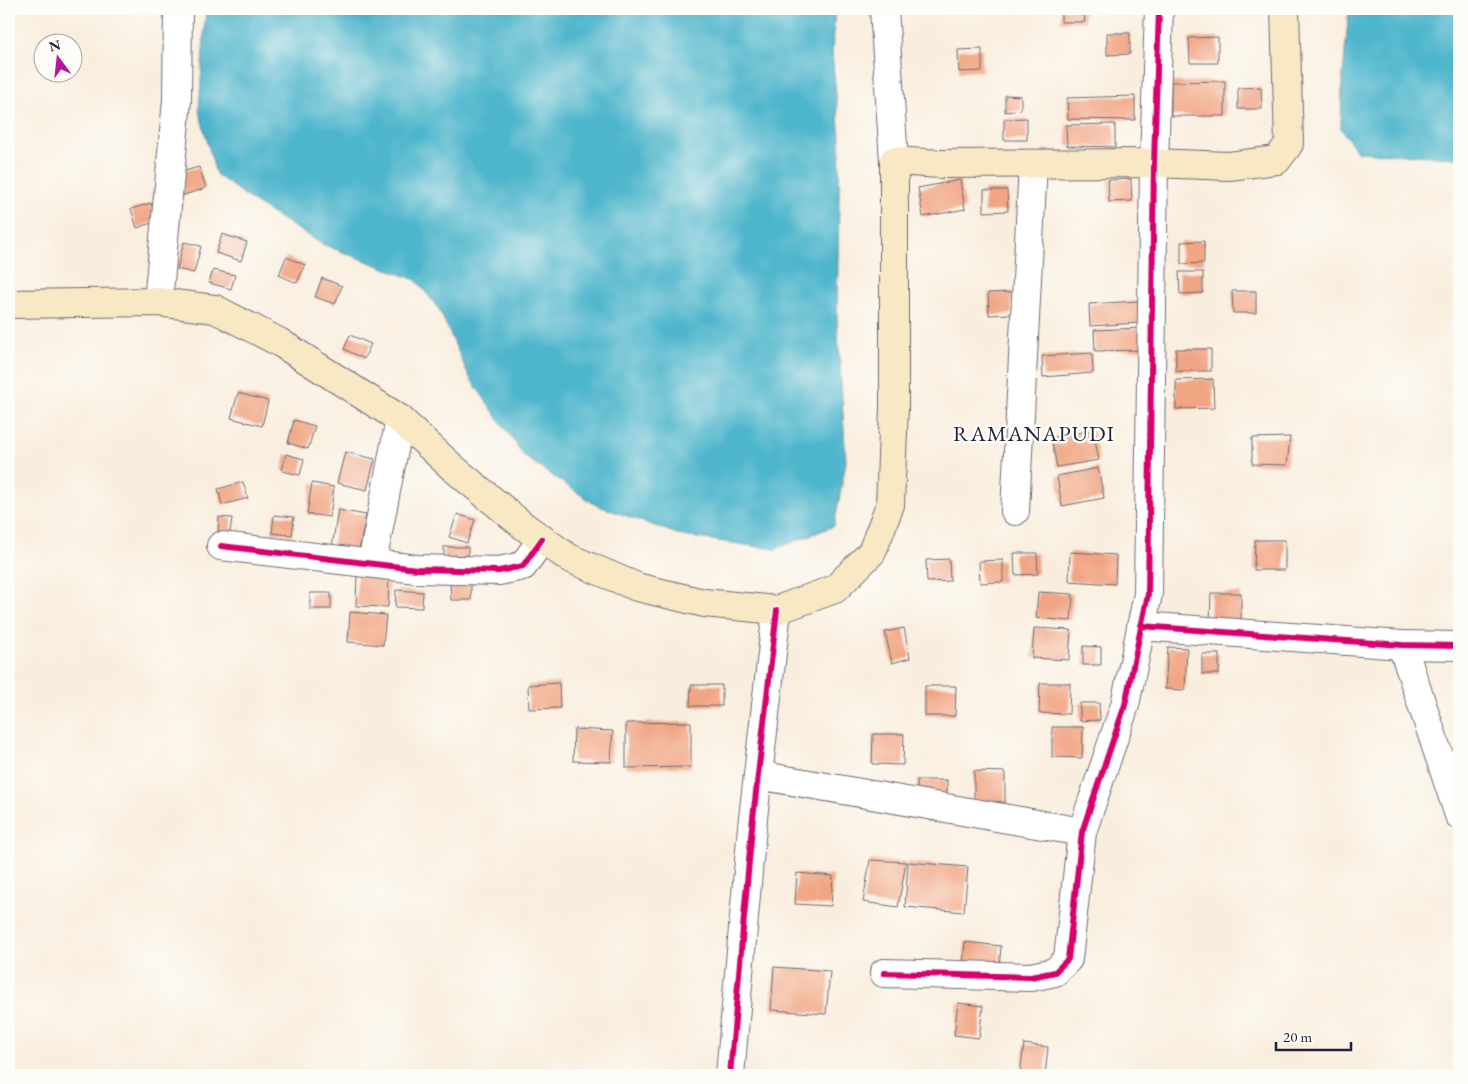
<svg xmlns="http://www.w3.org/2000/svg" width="1468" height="1084" font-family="'EB Garamond',serif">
<rect width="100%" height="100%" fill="#fdfcf7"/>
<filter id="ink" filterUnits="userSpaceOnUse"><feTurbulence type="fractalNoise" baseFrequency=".02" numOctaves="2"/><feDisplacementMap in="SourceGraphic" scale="10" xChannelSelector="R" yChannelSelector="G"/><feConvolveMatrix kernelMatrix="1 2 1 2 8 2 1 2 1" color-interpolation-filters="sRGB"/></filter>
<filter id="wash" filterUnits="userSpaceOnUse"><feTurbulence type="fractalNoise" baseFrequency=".0096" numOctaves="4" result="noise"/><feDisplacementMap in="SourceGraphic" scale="20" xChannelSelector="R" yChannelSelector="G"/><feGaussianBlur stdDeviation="1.12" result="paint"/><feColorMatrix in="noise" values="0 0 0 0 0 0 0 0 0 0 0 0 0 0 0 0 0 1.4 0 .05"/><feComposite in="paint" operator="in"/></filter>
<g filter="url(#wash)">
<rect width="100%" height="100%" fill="#f9eede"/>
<!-- water -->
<g fill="#4eb5cc" stroke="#386c84">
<path d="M206,9h629l-3,44 8,85 -3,181 9,143 -12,64 -59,23 -92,-13 -87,-31 -71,-48 -55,-79 -31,-69 -23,-29 -94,-36 -68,-42 -38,-28 -17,-64z"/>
<path d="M1349,9h110v150l-12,-2 -89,-5 -17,-23 1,-44z"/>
</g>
<g id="blocks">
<!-- building -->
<g fill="#f1a583">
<path d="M1061,9h23l1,13h-24z"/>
<path d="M1107,33h23v21l-23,1z"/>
<path d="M1218,37v26h-28l-1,-25z"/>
<path d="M982,49v22l-23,1 -1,-22z"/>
<path d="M1225,81v35h-54v-34z"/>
<path d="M1261,87l1,22h-24v-21z"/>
<path d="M1005,95l16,1v14l-16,2z"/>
<path d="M1135,96v24l-67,-1 -1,-21z"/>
<path d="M1027,118v22h-23v-21z"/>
<path d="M1115,124v23l-48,-1 -1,-21z"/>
<path d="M199,167l7,21 -25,8 -7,-22z"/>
<path d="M1131,179l1,22 -23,1 -1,-22z"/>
<path d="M960,180l5,29 -42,8 -5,-29z"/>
<path d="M984,190h23l1,21 -24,1z"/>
<path d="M151,203l6,18 -20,7 -6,-19z"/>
<path d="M222,234l25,8 -6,19 -25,-8z"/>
<path d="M1204,241v22l-23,1v-22z"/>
<path d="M184,242l17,4 -7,27 -17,-4z"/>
<path d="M286,257l19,8 -8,18 -18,-8z"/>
<path d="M213,270l22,5 -4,14 -22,-6z"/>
<path d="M1179,272h24v21l-23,1z"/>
<path d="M322,278l20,8 -7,18 -20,-7z"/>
<path d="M1232,291h24v22h-23z"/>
<path d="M1012,292v22l-23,1 -1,-22z"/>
<path d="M1138,301l1,22 -49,3 -1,-22z"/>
<path d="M1142,328l1,22 -48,1 -1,-21z"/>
<path d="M350,335l21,9 -7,15 -20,-10z"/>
<rect x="1176" y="349" width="35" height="22"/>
<path d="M1092,353l1,20 -50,4 -1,-21z"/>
<path d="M1213,379l1,29 -38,1v-29z"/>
<path d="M238,393l30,8 -6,25 -31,-8z"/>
<path d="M294,420l21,6 -7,23 -20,-6z"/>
<path d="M1093,430l6,30 -42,7 -6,-29z"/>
<path d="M1290,437l-3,28 -35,-1v-26z"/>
<path d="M345,452l30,7 -8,31 -30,-7z"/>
<path d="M286,454l18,5 -4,16 -18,-4z"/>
<path d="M1098,468l6,30 -42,8 -5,-30z"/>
<path d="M243,482l5,16 -26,7 -4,-16z"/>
<path d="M312,483l22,4 -4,30 -23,-3z"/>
<path d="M338,510l28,5 -7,36 -27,-4z"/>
<path d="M457,514l18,6 -8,23 -18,-6z"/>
<path d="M274,515l20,2 -2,18 -20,-2z"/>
<path d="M219,517l13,1 -2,15 -12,-1z"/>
<path d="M1255,540h30v30h-31z"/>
<rect x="444" y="547" width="24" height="17"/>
<path d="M1070,552l46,3 -1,29 -46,-3z"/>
<path d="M1014,553h23l1,21 -23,1z"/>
<path d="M949,559l1,22 -23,1 -1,-22z"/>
<path d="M1003,560v22l-23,1 -1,-22z"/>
<path d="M357,574l32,1 -1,32 -32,-1z"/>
<path d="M471,582v18h-20l-1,-17z"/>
<path d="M396,590l27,2 -1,16 -27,-1z"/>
<path d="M1038,592l35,2 -2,27 -35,-3z"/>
<rect x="310" y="593" width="21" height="16"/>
<path d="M1211,593h30v31l-31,-1z"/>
<path d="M350,612l36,3 -3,30 -35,-3z"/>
<path d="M904,628l6,30 -18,5 -7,-31z"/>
<path d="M1034,628l37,2 -2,30 -37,-2z"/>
<path d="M1083,646l18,1v18h-18z"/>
<path d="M1168,647l19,1 -2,42 -20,-1z"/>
<rect x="1202" y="654" width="17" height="20"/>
<path d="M559,683l1,25 -31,1 -1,-24z"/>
<path d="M1040,683h30l-1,31 -30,-1z"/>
<path d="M691,685h31v21h-32z"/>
<path d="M925,686h31l-1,30h-30z"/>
<path d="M1080,703h19l1,17 -20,1z"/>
<path d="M691,722v45l-65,1v-45z"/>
<path d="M1052,727h31l-1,31 -30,-1z"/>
<path d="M574,729l39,2 -2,31 -38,-1z"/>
<path d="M873,734h31l-1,31 -31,-1z"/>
<path d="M974,771l31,1v30l-31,-1z"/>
<rect x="917" y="780" width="30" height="15"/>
<path d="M870,860l36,2 -8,45 -35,-5z"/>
<path d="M908,862l60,5 -4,45 -59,-5z"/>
<path d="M797,873l36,3 -2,30 -36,-2z"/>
<path d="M965,942l36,4 -2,23 -36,-4z"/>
<path d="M774,967l56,4 -4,43 -55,-4z"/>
<path d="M958,1003l25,3 -4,32 -25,-3z"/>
<path d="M1024,1044l24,3 -3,28h-25z"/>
</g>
</g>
</g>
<g filter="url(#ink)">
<use href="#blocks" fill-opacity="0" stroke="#6d6974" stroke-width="1"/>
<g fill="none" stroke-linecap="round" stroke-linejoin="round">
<!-- minor casing -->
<g stroke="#6d6974" stroke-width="30">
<g id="minor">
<path d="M884,9l10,152"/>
<path d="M158,302l19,-202 1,-91"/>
<path d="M1015,511l18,-347"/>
<path d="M221,546l196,23 82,2 24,-5 19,-27"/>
<path d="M372,563l28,-144"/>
<path d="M1141,626l261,19 57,1"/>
<path d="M1402,645l57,170"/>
<path d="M758,775l324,57"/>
<path d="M884,973l147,4 24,-5 13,-13 14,-127 43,-127 23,-111 6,-431 5,-154"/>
<path d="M730,1075l22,-248 25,-217"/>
</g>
</g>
<!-- secondary casing -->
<g stroke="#6d6974" stroke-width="30">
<path id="secondary" d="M9,304l149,-2 57,7 64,33 121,77 53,49 72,59 44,31 68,29 67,16 73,7 58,-21 37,-37 18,-47 4,-97v-247l47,3 213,-1 75,3 48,-6 12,-16 -4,-135"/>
</g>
<!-- minor -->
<use href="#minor" stroke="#fff" stroke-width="28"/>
<!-- secondary -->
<use href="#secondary" stroke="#f8e8c3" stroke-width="28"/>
<!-- cycleway casing -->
<g stroke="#fdfcf7" stroke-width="9">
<g id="cycleway">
<path d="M221,546l196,23 82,2 24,-5 19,-27"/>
<path d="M1141,626l261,19 57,1"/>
<path d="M884,973l147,4 24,-5 13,-13 14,-127 43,-127 23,-111 6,-431 5,-154"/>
<path d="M730,1075l22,-248 25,-217"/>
</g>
</g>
<!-- cycleway -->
<use href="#cycleway" stroke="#d6006c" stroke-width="6"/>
</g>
</g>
<g text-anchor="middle" stroke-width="5" stroke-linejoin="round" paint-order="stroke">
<!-- quarter labels -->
<g font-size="22" letter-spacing="1" fill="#22223b" stroke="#fdfcf7">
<text x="1034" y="441">RAMANAPUDI</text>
</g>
</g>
<!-- margin -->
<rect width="1468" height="1084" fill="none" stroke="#fdfcf7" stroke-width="30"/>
<!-- north arrow -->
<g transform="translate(58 58) rotate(345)"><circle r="24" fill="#fdfcf7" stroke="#a5a5ac"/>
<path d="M0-4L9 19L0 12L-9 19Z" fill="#b5179e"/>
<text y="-8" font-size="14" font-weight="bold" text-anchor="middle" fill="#22223b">N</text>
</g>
<!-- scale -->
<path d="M1276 1042v8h75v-8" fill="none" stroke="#22223b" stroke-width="2.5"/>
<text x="1283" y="1042" font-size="15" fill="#22223b" stroke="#fdfcf7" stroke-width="4" paint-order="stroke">20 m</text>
</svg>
